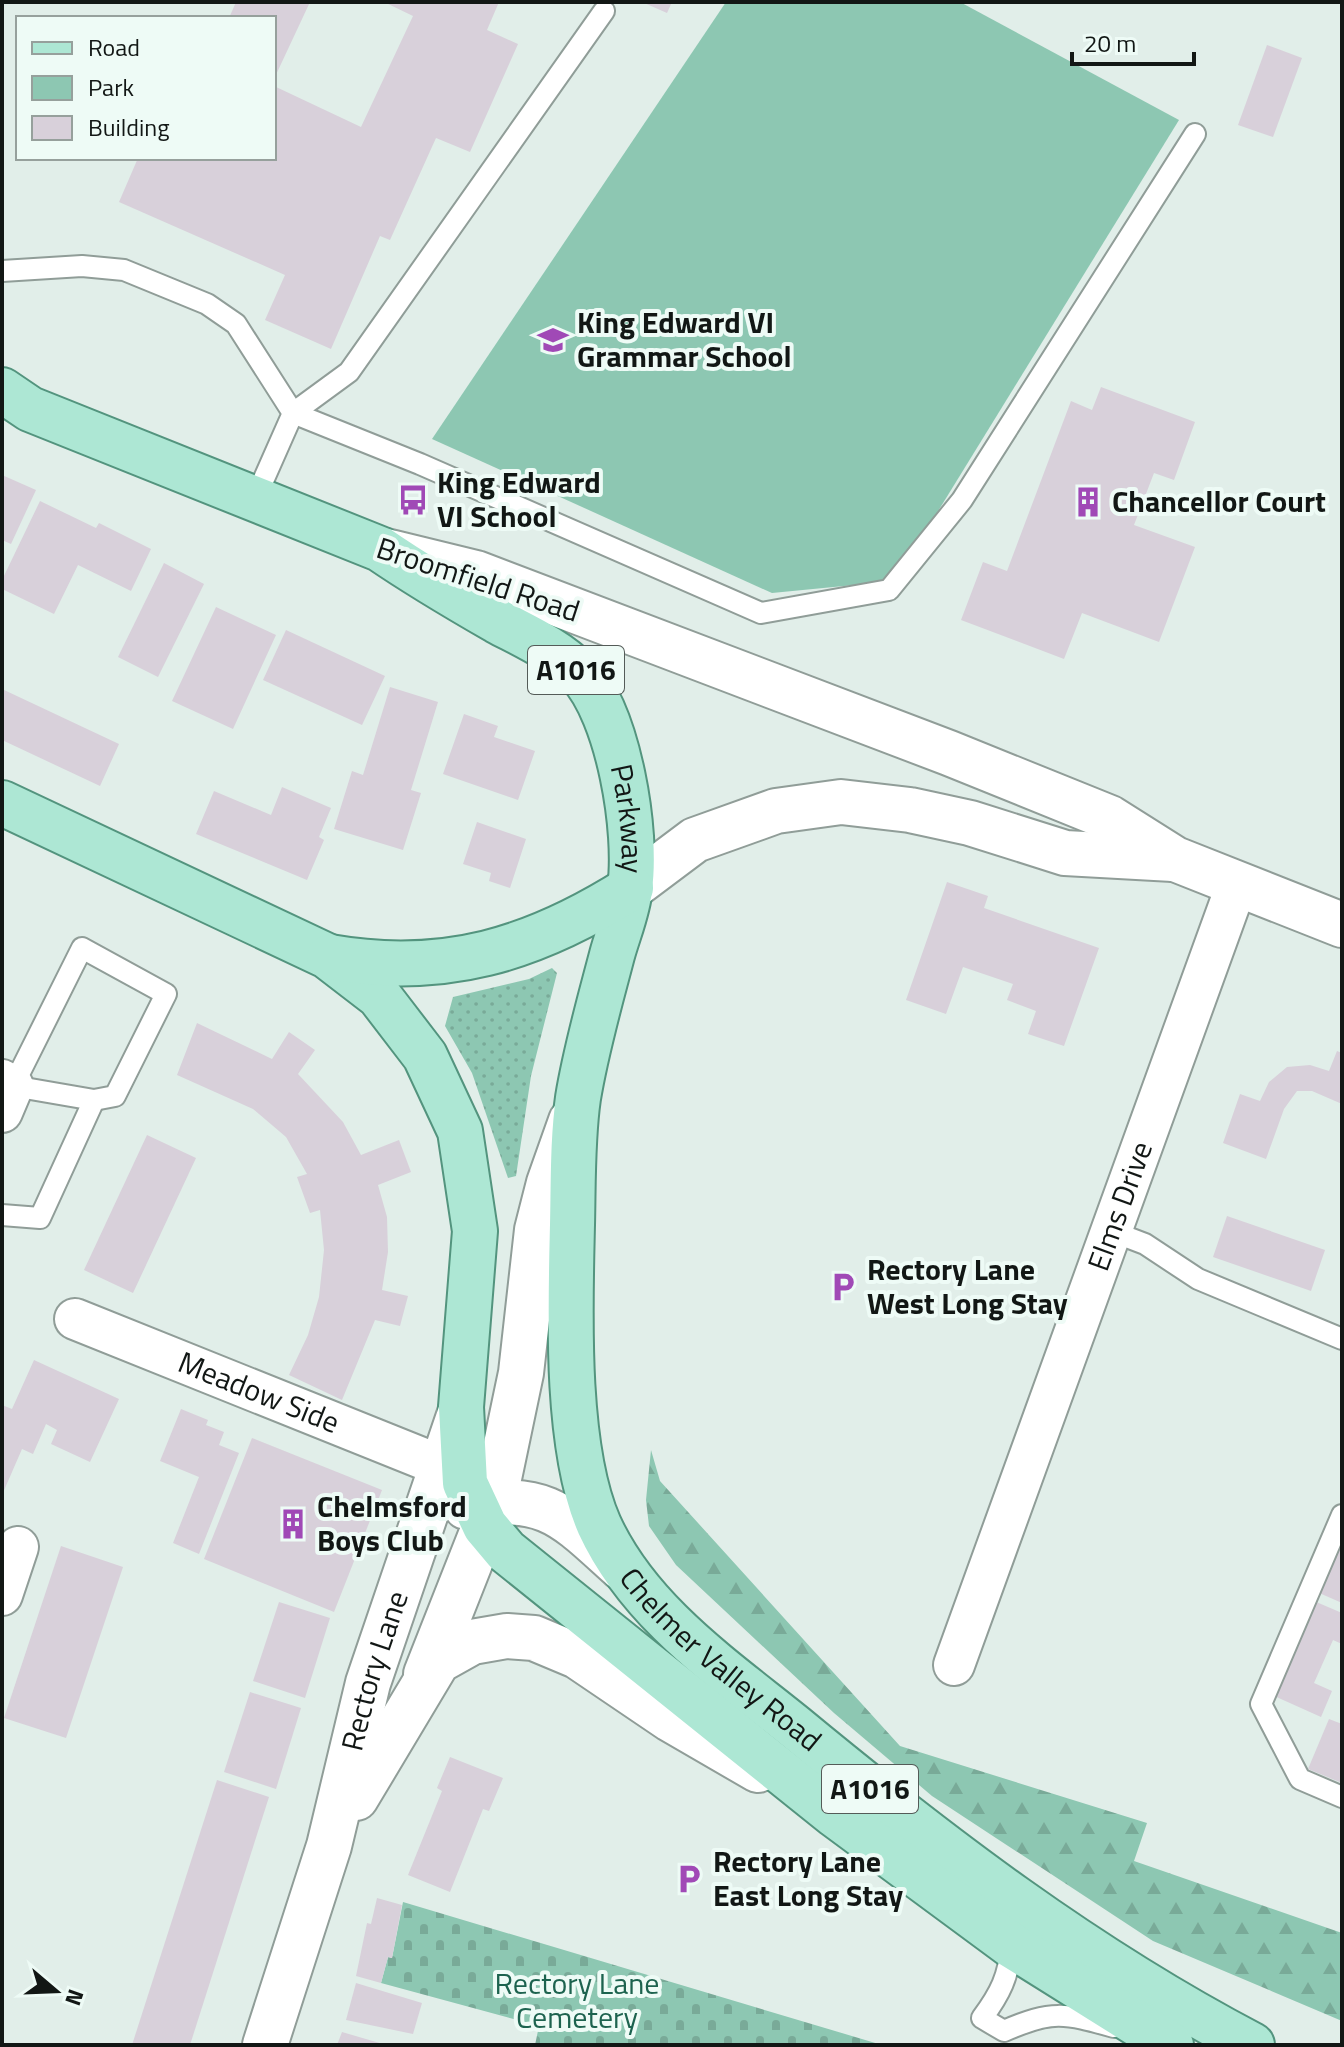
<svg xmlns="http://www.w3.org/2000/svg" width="1344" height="2047" font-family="'Titillium Web',sans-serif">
<defs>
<pattern id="grass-dots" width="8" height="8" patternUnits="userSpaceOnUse" patternTransform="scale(2)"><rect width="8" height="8" fill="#8dc7b2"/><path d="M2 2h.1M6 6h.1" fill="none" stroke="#79aa98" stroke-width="1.8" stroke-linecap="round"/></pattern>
<pattern id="forest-firs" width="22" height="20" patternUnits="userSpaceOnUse" patternTransform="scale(2)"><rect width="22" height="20" fill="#8dc7b2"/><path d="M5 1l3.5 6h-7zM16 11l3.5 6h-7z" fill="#79aa98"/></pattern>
<pattern id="cemetery-stones" width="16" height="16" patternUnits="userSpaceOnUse" patternTransform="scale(2)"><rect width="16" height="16" fill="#8dc7b2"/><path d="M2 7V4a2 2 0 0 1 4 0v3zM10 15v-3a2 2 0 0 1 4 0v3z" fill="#79aa98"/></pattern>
</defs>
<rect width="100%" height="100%" fill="#e1eee9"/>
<!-- grass -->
<path fill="url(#grass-dots)" d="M552,968l5,5 -26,103 -15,100 -8,2 -36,-105 -27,-47 8,-29 76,-18z"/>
<!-- forest -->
<path fill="url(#forest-firs)" d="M651,1450l9,31 240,265 247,77 -13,38 208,72v88l-189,-80 -221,-145 -98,-83 -158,-148 -27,-39 -3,-26z"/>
<!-- cemetery -->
<path fill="url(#cemetery-stones)" d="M403,1902l479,143h-347l4,-19 -158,-43 7,-26 4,1z"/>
<!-- park -->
<path fill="#8dc7b2" d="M726,2h234l219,118 -284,461 -123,12 -340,-154z"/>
<!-- building -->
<g fill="#d8d0da">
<path d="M236,2h74l-36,77v-61h-45z"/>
<path d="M384,2h115l-12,28 31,14 -48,108 -34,-14 -46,102 -10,-4 -49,113 -66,-29 20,-45 -166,-73 19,-44h136v-72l87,41 52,-111z"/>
<path d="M642,2h30l-5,11z"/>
<path d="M1267,45l35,13 -29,79 -35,-12z"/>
<path d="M1101,387l94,35 -21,58 -20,-7 -20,52 61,22 -36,95 -77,-29 -18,46 -103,-39 22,-58 24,9 64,-170 21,9z"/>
<path d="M2,475l34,15 -25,54 -9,-4z"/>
<path d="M40,501l56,27 3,-5 52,26 -20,42 -53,-26 -24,49 -52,-25v-9z"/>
<path d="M164,563l40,21 -46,93 -40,-20z"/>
<path d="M216,607l60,28 -43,94 -61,-28z"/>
<path d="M286,630l99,46 -23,49 -99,-45z"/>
<path d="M390,687l48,15 -27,88 10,3 -18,57 -69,-21 18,-58 11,4z"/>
<path d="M2,689l117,55 -19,42 -98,-46z"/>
<path d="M464,714l34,12 -4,11 41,14 -17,49 -75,-26z"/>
<path d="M282,787l49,21 -12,29 5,3 -17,40 -111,-46 18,-43 57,24z"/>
<path d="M477,822l49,17 -16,49 -21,-7 2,-8 -28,-9z"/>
<path d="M947,882l41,14 -4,12 115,40 -35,98 -36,-12 8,-23 -29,-11 6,-16 -50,-17 -17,47 -40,-14z"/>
<path d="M197,1023l75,36 17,-27 26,18 -17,24 45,48 18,33 38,-15 12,32 -33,13 9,32 1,35 -6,38 26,6 -8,30 -25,-6 -33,80 -53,-25 19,-40 11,-38 5,-47 -4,-40 -10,3 -13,-36 10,-3 -21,-37 -33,-28 -76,-34z"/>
<path d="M1337,1051l5,2v51l-30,-13h-15l-13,18 -18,50 -43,-16 17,-49 20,7 9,-19 18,-15 23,-2 19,6z"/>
<path d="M147,1135l49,23 -63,135 -49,-23z"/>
<path d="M1227,1216l98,34 -14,41 -98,-34z"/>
<path d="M34,1360l85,39 -29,63 -39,-18 6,-14 -11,-6 -13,30 -11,-5 -20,46v-90l10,4z"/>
<path d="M181,1409l27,11 -2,5 18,7 -5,13 20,8 -40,101 -26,-11 26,-66 -39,-16z"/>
<path d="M252,1438l130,52 -48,122 -130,-53z"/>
<path d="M1342,1536v67l-25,-11z"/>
<path d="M61,1546l62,21 -57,171 -62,-20z"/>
<path d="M1314,1601l28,12v31l-9,-4 -19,43 18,8 -11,26 -49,-22z"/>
<path d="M279,1602l51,16 -25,80 -52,-17z"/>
<path d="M250,1692l51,16 -25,81 -52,-17z"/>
<path d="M1329,1719l13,5v59l-34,-14z"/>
<path d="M450,1757l53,21 -14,33 -6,-2 -33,83 -42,-17 34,-84 -5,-3z"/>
<path d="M217,1780l52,17 -79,248h-58z"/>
<path d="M377,1898l25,7 -10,53 -4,-1 -7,26 -25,-7 11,-53 4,1z"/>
<path d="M356,1983l66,20 -9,31 -67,-14z"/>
<path d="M342,2032l41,12v1h-46z"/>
</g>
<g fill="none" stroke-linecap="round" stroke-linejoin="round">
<!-- service casing -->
<g stroke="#909d98" stroke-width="24">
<g id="service">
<path d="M2,271l80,-5 42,4 83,34 29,20 57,89 -38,86"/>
<path d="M293,413l127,51 341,149 128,-23 73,-90 233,-366"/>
<path d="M293,413l56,-41 255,-361"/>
<path d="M82,948l84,46 -51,102 -21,4 -81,-14z"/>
<path d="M2,1215l38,3 54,-118"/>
<path d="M1111,1231l34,13 53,35 144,60"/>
<path d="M1342,1515l-81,189 39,75 42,18"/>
<path d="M1011,1946c-2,30 -11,48 -29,72l22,13c48,-21 60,-18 110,-4"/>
</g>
</g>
<!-- minor casing -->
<g stroke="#909d98" stroke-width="44">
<g id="minor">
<path d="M2,1080l11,6 -11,26"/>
<path id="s1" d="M75,1319l369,148"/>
<path d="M2,1595l16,-48"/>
<path id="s2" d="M954,1665l283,-781"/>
</g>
</g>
<!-- secondary casing -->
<g stroke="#909d98" stroke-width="48">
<g id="secondary">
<path d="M386,551l90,22 473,180 161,65 65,41 167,66"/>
<path d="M631,888l64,-48 81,-29 65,-9 69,8 60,13 95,30 108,6"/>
<path d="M466,1507c81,-16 100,11 156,61"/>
<path d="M426,1674l68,-172 27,-129 16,-143 12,-47 22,-62"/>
<path d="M356,1798l82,-137 34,-19 35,-6 27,2 43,18 93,63 88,51"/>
<path id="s3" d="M265,2045l64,-199 39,-163 92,-270"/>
</g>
</g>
<!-- primary casing -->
<g stroke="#53947e" stroke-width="48">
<g id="primary">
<path id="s4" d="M2,390l28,19 350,140c38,26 77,49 117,72 28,15 60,29 82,52 40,41 59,160 51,215 -2,22 -12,45 -18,67 -12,46 -26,94 -34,143 -6,41 -5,85 -6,127 -2,85 -7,223 27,300 40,87 123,143 196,202 144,119 291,231 457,318"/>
<path d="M2,803l325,153 52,40 46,60 35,75 15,100 -14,176 4,76 20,43 21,25 329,264 176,130 160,100"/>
<path d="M329,957c115,20 204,-7 302,-69"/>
</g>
</g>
<!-- service -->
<use href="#service" stroke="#fff" stroke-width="20"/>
<!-- minor -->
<use href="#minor" stroke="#fff" stroke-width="40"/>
<!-- secondary -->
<use href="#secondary" stroke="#fff" stroke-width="44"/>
<!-- primary -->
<use href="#primary" stroke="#ade7d4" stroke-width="44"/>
</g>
<!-- icons -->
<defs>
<g id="school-bare" transform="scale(2.4)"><path d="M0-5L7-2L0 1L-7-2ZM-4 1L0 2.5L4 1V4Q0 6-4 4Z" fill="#a049b6" stroke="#eefbf6" stroke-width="2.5" paint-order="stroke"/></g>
<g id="bus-bare" transform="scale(2.4)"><path d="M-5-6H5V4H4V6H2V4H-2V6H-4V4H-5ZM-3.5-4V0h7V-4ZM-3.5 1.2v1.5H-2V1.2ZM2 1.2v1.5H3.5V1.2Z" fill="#a049b6" stroke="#eefbf6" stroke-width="2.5" paint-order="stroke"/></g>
<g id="building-bare" transform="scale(2.4)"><path d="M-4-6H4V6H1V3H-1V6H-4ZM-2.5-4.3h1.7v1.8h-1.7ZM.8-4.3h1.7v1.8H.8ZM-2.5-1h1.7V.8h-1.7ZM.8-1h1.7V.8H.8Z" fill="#a049b6" stroke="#eefbf6" stroke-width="2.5" paint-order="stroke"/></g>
<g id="parking-bare" transform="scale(2.4)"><path d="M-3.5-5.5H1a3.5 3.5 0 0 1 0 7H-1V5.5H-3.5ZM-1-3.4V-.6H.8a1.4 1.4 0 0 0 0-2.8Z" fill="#a049b6" stroke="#eefbf6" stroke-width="2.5" paint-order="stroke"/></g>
</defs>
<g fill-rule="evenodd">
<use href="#school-bare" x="553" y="340"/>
<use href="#bus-bare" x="413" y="500"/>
<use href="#building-bare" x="1088" y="502"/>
<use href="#parking-bare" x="843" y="1287"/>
<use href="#building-bare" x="293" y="1524"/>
<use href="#parking-bare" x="689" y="1879"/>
</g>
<g text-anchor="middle" stroke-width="8" stroke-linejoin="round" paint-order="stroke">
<!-- shield labels -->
<g fill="#eefbf6" stroke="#545b58" stroke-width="2">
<rect x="528" y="646" width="96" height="48" rx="6"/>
<rect x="822" y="1765" width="96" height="48" rx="6"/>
</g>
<g font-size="28" font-weight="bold" fill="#121715">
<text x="576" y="680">A1016</text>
<text x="870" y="1799">A1016</text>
</g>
<!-- poi labels -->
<g font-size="30" font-weight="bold" fill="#121715" stroke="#eefbf6" text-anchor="start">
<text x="577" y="333">King Edward VI<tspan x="577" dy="34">Grammar School</tspan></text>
<text x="437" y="493">King Edward<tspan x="437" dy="34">VI School</tspan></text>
<text x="1112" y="512">Chancellor Court</text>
<text x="867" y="1280">Rectory Lane<tspan x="867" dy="34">West Long Stay</tspan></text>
<text x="317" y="1517">Chelmsford<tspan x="317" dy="34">Boys Club</tspan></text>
<text x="713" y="1872">Rectory Lane<tspan x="713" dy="34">East Long Stay</tspan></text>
</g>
<!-- street labels -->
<g font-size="30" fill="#121715" stroke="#eefbf6">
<text transform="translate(478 580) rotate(18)" y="10">Broomfield Road</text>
<text dy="10" stroke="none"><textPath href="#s4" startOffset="802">Parkway</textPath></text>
<text dy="10" stroke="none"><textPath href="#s2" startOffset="488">Elms Drive</textPath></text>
<text dy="10" stroke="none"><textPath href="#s1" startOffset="198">Meadow Side</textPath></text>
<text dy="10" stroke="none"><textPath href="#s4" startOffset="1702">Chelmer Valley Road</textPath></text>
<text dy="10" stroke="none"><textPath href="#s3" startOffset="390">Rectory Lane</textPath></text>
</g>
<!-- park labels -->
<g font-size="30" fill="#1d634f" stroke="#eefbf6">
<text x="577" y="1994">Rectory Lane<tspan x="577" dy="34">Cemetery</tspan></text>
</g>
</g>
<!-- border -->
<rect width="1344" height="2047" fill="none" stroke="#121715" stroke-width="8"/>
<!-- legend -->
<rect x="16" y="16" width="260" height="144" fill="#eefbf6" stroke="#96a09c" stroke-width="2"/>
<rect x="32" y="42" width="40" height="12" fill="#ade7d4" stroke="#96a09c" stroke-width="2"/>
<text x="88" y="56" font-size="24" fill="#121715">Road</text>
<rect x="32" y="76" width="40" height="24" fill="#8dc7b2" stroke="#96a09c" stroke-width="2"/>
<text x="88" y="96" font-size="24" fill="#121715">Park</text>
<rect x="32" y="116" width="40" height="24" fill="#d8d0da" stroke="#96a09c" stroke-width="2"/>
<text x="88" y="136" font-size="24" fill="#121715">Building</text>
<!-- north arrow -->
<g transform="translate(56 1991) rotate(109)" stroke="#eefbf6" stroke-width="6" paint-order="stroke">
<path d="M0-6L14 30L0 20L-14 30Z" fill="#121715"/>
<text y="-12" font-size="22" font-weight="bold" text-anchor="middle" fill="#121715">N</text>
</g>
<!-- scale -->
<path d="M1072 52v12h122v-12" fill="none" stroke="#121715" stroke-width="4"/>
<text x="1084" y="52" font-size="24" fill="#121715" stroke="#eefbf6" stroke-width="6" paint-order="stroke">20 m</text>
</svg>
